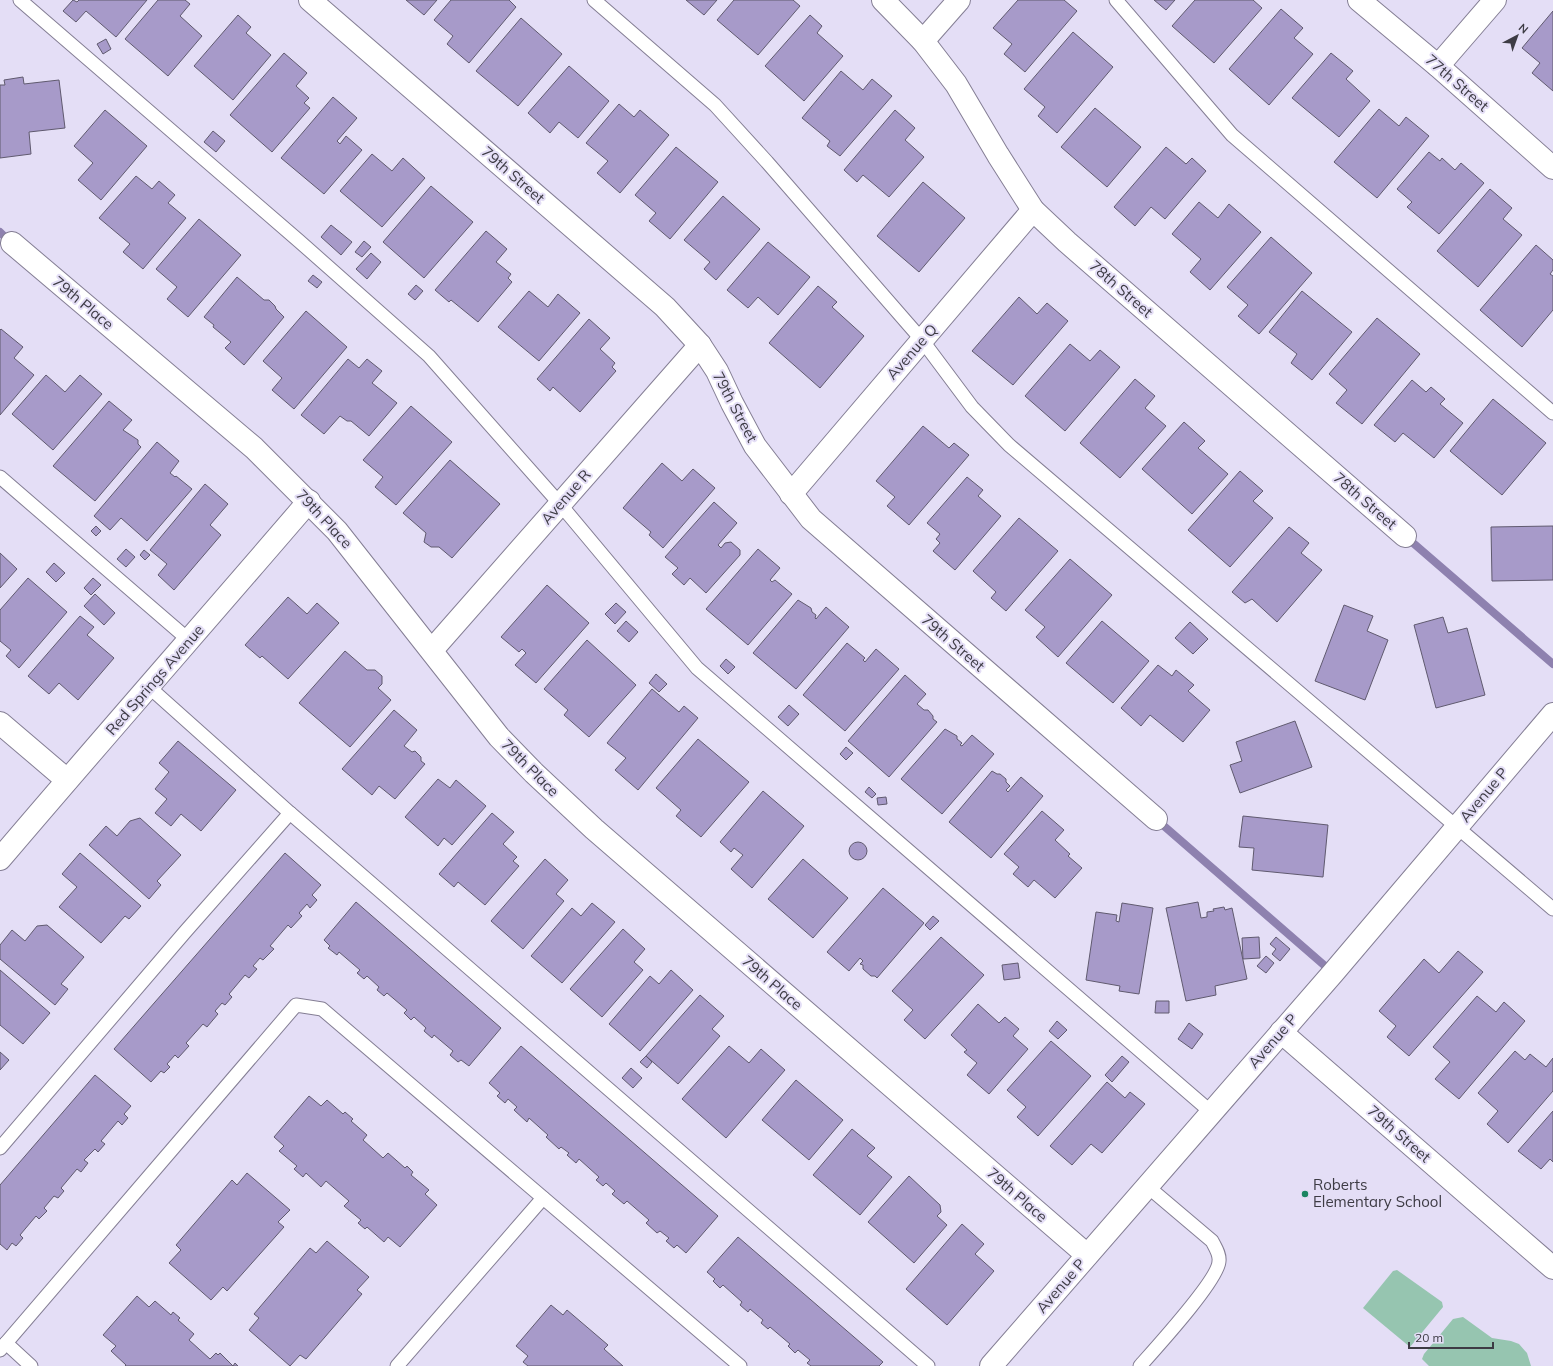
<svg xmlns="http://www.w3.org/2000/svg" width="1553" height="1366" font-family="Mulish,sans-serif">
<rect width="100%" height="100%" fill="#e4def6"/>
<!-- green -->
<g fill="#96c5b0">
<path d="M1397,1270l45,32 1,5 -33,40 -47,-39 30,-37z"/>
<path d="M1463,1317l29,21 19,3 8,3 8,9 4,13h-102l-7,-7 2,-5 29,-35z"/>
</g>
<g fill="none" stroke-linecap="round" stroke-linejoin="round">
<!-- stream -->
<g stroke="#8e81af" stroke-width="8">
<path d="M0,232l11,11"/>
<path d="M1405,536l148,128"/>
<path d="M1157,820l175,152"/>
</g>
</g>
<!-- building -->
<g fill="#a79ac9" stroke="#605a6f">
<path d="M73,0l4,2 2,-2h68l-31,37 -30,-26 -10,11 -13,-11z"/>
<path d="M158,0h27l5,4 -10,12 22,20 -34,40 -43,-37z"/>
<path d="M406,0h31l-13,15z"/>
<path d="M451,0h58l7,7 -47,56 -22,-19 6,-8 -19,-16z"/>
<path d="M686,0h31l-13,15z"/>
<path d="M734,0h59l7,6 -42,49 -41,-35z"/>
<path d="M1018,0h46l13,11 -52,61 -21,-18 8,-10 -19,-16z"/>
<path d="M1154,0h21l-9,10z"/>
<path d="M1195,0h58l9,8 -48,55 -42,-37z"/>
<path d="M1281,9l22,19 -9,10 19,16 -44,51 -40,-36z"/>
<path d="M1553,11v80l-21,-18 8,-10 -18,-15z"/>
<path d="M238,15l13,12 -5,6 25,22 -38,45 -39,-34z"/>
<path d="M810,15l12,11 -5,7 26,23 -39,45 -39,-35z"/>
<path d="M521,18l41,36 -44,52 -42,-35z"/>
<path d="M1073,32l40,35 -56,66 -19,-17 7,-9 -21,-18z"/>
<path d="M106,39l5,10 -8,5 -6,-10z"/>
<path d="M284,53l23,20 -11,13 13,12 -5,5 6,5 -38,44 -42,-37z"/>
<path d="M1331,53l22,18 -7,8 24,22 -31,36 -47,-39z"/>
<path d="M569,66l40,35 -31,37 -19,-16 -9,11 -22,-20z"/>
<path d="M841,71l22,19 9,-11 20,17 -52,60 -13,-10 3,-5 -28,-23z"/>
<path d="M23,77l1,7 35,-4 6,48 -36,4 2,22 -31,4v-73h5l-1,-5z"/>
<path d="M333,97l24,21 -20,23 3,3 6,-8 16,14 -38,44 -43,-36z"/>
<path d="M619,104l15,13 6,-7 29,25 -49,58 -23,-20 11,-12 -22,-18z"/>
<path d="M1095,108l46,39 -34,40 -46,-40z"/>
<path d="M1379,109l20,17 7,-9 23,19 -52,62 -43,-36z"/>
<path d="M105,110l42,36 -46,54 -23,-20 15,-17 -19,-17z"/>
<path d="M895,110l20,18 -10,12 19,17 -35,40 -26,-22 -6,7 -13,-12z"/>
<path d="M213,131l12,10 -9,11 -12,-10z"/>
<path d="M676,147l42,35 -48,57 -21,-18 7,-8 -21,-18z"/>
<path d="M1166,147l20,17 6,-6 14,13 -41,48 -14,-12 -16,19 -21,-19z"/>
<path d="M1429,152l11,9 2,-3 13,12 6,-7 23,20 -45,51 -32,-27 5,-5 -15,-13z"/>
<path d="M372,154l20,17 11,-13 22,20 -43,49 -42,-36z"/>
<path d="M136,176l16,13 7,-8 16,14 -7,8 18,15 -43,51 -20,-17 7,-8 -31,-26z"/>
<path d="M923,182l42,36 -46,54 -42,-36z"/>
<path d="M431,186l42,36 -49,56 -41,-36z"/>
<path d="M1490,189l22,19 -9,11 19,16 -44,52 -41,-36z"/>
<path d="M723,196l37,33 -44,51 -12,-11 6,-7 -26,-22z"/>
<path d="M1199,202l19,16 11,-14 32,28 -51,58 -20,-18 11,-13 -29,-25z"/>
<path d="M199,219l42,36 -53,62 -21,-18 10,-12 -21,-18z"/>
<path d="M331,225l21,17 -11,13 -20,-18z"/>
<path d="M486,231l21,18 -11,13 15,12 -3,4 4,4 -34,40 -27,-22 -2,2 -14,-12z"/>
<path d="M1271,237l41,36 -53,61 -21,-18 10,-11 -21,-18z"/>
<path d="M364,241l7,6 -9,10 -7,-5z"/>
<path d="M768,242l42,35 -32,38 -20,-18 -10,11 -21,-18z"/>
<path d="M1536,245l17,15v10l-3,4 3,2v34l-31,37 -42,-37z"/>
<path d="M371,253l10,9 -14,17 -11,-10z"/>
<path d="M313,275l9,7 -5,6 -9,-7z"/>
<path d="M237,277l27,23h5l6,6 1,3 8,8 -40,48 -19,-17 6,-6 -18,-15 1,-2 -10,-8z"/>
<path d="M416,285l7,6 -8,9 -7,-6z"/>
<path d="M818,286l19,16 -5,5 32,29 -44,52 -51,-45z"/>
<path d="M529,291l19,16 10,-13 22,19 -41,48 -41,-34z"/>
<path d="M1302,291l50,41 -40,48 -21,-17 6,-9 -28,-22z"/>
<path d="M1019,297l18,17 10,-11 21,18 -55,64 -41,-34z"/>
<path d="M306,311l41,36 -53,62 -22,-19 10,-12 -19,-17z"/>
<path d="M1377,318l43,36 -58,70 -26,-21 11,-13 -18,-16z"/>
<path d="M589,319l21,19 -10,11 15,14 -3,4 4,4 -36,41 -27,-25 -3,4 -13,-12z"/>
<path d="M1,329l22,18 -9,11 20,17 -34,40v-85z"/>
<path d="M1070,344l20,17 10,-11 20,17 -55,64 -40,-35z"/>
<path d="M348,359l11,9 8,-9 15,12 -10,12 25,20 -28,33 -18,-15h-4l-7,-5 -16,18 -23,-19z"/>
<path d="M46,375l19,17 15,-17 22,19 -49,56 -41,-36z"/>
<path d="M1135,379l20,17 -10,12 21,18 -46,52 -40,-35z"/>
<path d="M1412,380l14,12 5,-5 14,12 -5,5 23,19 -29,35 -31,-25 -8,9 -21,-17z"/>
<path d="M1493,399l53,44 -44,52 -52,-44z"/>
<path d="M109,401l23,19 -9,10 15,10v4l3,3 -46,54 -42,-35z"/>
<path d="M411,406l41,36 -56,63 -21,-18 8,-10 -20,-17z"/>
<path d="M1184,422l21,19 -7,7 30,26 -36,40 -50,-45z"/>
<path d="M923,426l26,22 5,-5 15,12 -60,70 -22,-19 8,-9 -19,-16z"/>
<path d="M157,442l22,19 -9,12 5,4 1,-1 16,13 -45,52 -26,-23 -11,12 -16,-14z"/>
<path d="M450,460l50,44 -48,54 -13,-11h-8l-7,-5 2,-9 -23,-20z"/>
<path d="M662,463l20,18 11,-12 22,19 -52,60 -14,-13 2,-3 -28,-24z"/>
<path d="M1240,471l23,20 -10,10 20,17 -43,49 -42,-37z"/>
<path d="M967,477l16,13 -5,6 23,20 -46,54 -22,-19 7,-8 -4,-4 4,-5 -13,-11z"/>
<path d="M205,484l23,20 -18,21 11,10 -47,55 -16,-15 9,-11 -17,-14z"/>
<path d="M714,502l23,21 -19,22 3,3 4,-5 6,-1 9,8v5l-34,38 -16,-15 -6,7 -12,-11 6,-6 -13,-11z"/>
<path d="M1019,518l39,33 -52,60 -15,-13 5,-6 -23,-21z"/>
<path d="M96,526l5,5 -5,5 -5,-5z"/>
<path d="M1553,526v54l-61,1 -1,-54z"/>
<path d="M1289,527l20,16 -8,10 21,17 -45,52 -25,-23 -7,4 -13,-11z"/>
<path d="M126,549l9,8 -9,10 -9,-8z"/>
<path d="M758,549l22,19 -10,12 2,2 3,-2 17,14 -44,51 -42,-36z"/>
<path d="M144,550l6,5 -5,5 -5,-5z"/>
<path d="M0,553l17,16 -17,19z"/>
<path d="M1070,559l42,36 -54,62 -22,-20 9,-10 -20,-17z"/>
<path d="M54,563l11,10 -9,9 -10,-10z"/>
<path d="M28,578l39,34 -48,56 -13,-12 5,-6 -11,-9v-31z"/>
<path d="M93,578l8,7 -10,10 -7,-7z"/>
<path d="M547,585l42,38 -53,60 -21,-18 11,-12 -4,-4 -3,3 -18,-15z"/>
<path d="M95,594l20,19 -11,12 -20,-19z"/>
<path d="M288,597l19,17 10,-11 22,20 -51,56 -26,-23 -2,2 -15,-13z"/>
<path d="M798,600l13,8 1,4 4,3 -1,3 1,1 10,-12 23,20 -53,62 -43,-36z"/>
<path d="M616,603l10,9 -11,12 -10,-10z"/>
<path d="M1344,605l29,11 -6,15 21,9 -23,60 -50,-19z"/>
<path d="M80,616l14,11 -7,8 27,23 -36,42 -19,-17 -10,11 -21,-18z"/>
<path d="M1443,617l5,16 19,-5 18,67 -49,13 -22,-83z"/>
<path d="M626,621l12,11 -9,10 -12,-11z"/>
<path d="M1102,621l47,40 -36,42 -47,-40z"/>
<path d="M1190,622l18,17 -15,15 -18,-16z"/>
<path d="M587,640l49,45 -47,52 -25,-22 4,-5 -24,-21z"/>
<path d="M847,643l18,15 -2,2 2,2 11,-13 23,20 -54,62 -42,-36z"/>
<path d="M345,651l22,19h8l7,6v8l-4,4 13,12 -41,47 -51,-44z"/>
<path d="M726,659l9,8 -7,7 -8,-8z"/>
<path d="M1158,665l14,11 4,-6 18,15 -6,6 22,19 -27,32 -33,-27 -9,11 -20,-18z"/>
<path d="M656,674l11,10 -8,8 -10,-9z"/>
<path d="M905,675l21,19 -9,10 7,6h4l5,6v3l4,3 -48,55 -41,-36z"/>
<path d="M652,689l27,23 5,-6 14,12 -60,72 -23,-20 11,-12 -19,-15z"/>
<path d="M789,705l10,9 -11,12 -10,-9z"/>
<path d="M394,710l23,20 -13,16 8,6 3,-1 6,6v4l4,3 -30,35 -16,-13 -7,9 -30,-26z"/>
<path d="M1295,721l17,46 -72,26 -10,-28 12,-4 -6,-19z"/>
<path d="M945,729l12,7v3l5,4 -2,2 2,1 10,-11 22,19 -52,60 -41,-35z"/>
<path d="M698,739l51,43 -48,55 -25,-21 5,-6 -25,-22z"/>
<path d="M178,741l58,49 -35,41 -20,-17 -10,12 -16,-13 12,-14 -12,-10 14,-17 -10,-9z"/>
<path d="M846,747l7,6 -7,7 -6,-6z"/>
<path d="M992,771l5,3h3l6,5v3l4,4 -4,4 2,2 13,-15 22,19 -52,62 -42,-36z"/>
<path d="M438,779l12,9 6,-8 30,26 -34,39 -8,-7 -6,8 -33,-29z"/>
<path d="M869,787l7,7 -4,4 -7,-6z"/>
<path d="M763,791l41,35 -52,62 -21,-19 12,-14 -9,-7 -3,4 -11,-10z"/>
<path d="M886,797l1,7 -9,1 -1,-7z"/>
<path d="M1042,811l22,19 -9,10 15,14 -2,2 14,12 -27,30 -21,-18 -6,7 -15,-13 6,-7 -15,-13z"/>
<path d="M492,813l22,19 -11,12 14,13 -4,4 6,5 -34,39 -27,-23 -4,5 -15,-13z"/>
<path d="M1243,816l85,9 -5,52 -71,-7 2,-22 -15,-1z"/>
<path d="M140,818l41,37 -24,26 4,4 -12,14 -60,-54 17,-19 11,10 13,-15z"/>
<circle cx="858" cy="851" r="9"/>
<path d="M80,853l61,53 -12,13 -4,-3 -24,27 -42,-36 18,-20 -15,-13z"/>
<path d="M285,853l36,32 -9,10 5,5 -7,8 -3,-4 -8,9 3,3 -11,12 -3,-3 -18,21 4,3 -11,11 -3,-2 -7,8 4,3 -8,9 -4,-3 -16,19 3,3 -7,8 -3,-2 -7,8 3,3 -11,13 -4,-3 -17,19 3,3 -11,12 -3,-3 -8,9 3,3 -6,6 -3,-2 -10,11 -37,-33z"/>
<path d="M545,859l23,21 -12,14 8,7 -41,48 -32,-28z"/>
<path d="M803,859l45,39 -35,40 -45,-39z"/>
<path d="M883,888l41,35 -47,55 -2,-2h-4l-8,-7v-4l-3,-1 3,-3 -3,-3 -11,13 -22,-19z"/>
<path d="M356,902l145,126 -32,38 -8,-6 -3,2 -8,-7 3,-4 -19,-16 -2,3 -8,-7 2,-3 -12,-11 -3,3 -7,-7 3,-3 -20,-17 -3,3 -7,-6 2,-3 -12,-11 -3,3 -7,-6 3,-3 -21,-18 -2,3 -9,-7 2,-2 -6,-6z"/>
<path d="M1198,902l3,16 6,-1v-5l7,-1 -1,-2 11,-2 1,3 7,-2 15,71 -32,7 1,9 -30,6 -20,-93z"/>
<path d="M592,903l23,19 -53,61 -31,-27 41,-48 9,8z"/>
<path d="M1122,903l31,5 -14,86 -20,-3 1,-5 -34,-6 10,-68 21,3 -1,6 3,1z"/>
<path d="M933,916l6,5 -9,9 -5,-5z"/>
<path d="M47,925l37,32 -23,27 7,5 -13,16 -55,-46v-14l12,-15 13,11 12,-15z"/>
<path d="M623,929l22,20 -11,13 9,8 -41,47 -32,-28z"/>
<path d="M941,937l43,38 -59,64 -21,-19 9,-10 -21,-19z"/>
<path d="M1259,937l1,21 -17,1 -1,-21z"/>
<path d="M1276,937l14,12 -10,12 -8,-7 4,-5 -6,-5z"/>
<path d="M1458,951l25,21 -74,84 -22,-19 9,-11 -17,-15 45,-52 15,14z"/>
<path d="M1266,956l8,7 -8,10 -9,-7z"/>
<path d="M1018,963l2,15 -16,2 -2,-15z"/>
<path d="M0,970l50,43 -27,31 -23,-19z"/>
<path d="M671,970l22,20 -53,61 -31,-27 41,-48 9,8z"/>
<path d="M700,995l24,21 -12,13 8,7 -42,48 -32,-28z"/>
<path d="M1477,996l19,16 8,-10 21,19 -66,78 -24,-20 15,-17 -17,-15z"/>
<path d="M1156,1001h13v12h-14z"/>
<path d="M978,1004l21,19 6,-6 14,12 -6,7 15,13 -39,45 -22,-19 10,-12 -13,-11 3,-2 -16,-15z"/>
<path d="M1057,1021l10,9 -9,9 -9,-8z"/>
<path d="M1189,1023l14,11 -11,15 -14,-10z"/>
<path d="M1051,1041l40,35 -53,60 -21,-19 9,-10 -19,-17z"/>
<path d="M521,1046l197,170 -32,37 -9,-8 -3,3 -8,-7 3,-3 -9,-7 -3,2 -11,-10 3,-3 -22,-19 -3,3 -12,-10 3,-3 -9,-8 -3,3 -7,-6 3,-3 -20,-18 -3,4 -9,-8 2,-2 -8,-6 -2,2 -13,-12 2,-2 -19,-17 -2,4 -13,-12 3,-3 -9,-8 -3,4 -8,-7 3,-3 -11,-10z"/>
<path d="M729,1046l20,17 12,-14 24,21 -59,68 -44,-39z"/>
<path d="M1515,1051l10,9 5,-6 16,13 7,-9v33l-45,52 -21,-19 11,-13 -20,-18z"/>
<path d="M0,1052l9,8 -9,10z"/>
<path d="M646,1056l6,6 -5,6 -7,-6z"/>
<path d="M1122,1056l7,6 -17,20 -7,-7z"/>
<path d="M631,1068l11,10 -9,10 -11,-10z"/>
<path d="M95,1075l36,31 -7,8 4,4 -6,7 -4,-4 -17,20 4,3 -7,8 -3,-3 -11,11 4,3 -7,9 -4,-3 -16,19 3,3 -6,7 -4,-2 -10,12 3,3 -8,8 -3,-3 -16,19 3,3 -7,8 -4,-3 -5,7 -7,-6v-59z"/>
<path d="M796,1080l47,40 -34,40 -47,-40z"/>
<path d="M1107,1082l18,16 5,-6 15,12 -43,49 -11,-9 -19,21 -22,-19z"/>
<path d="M309,1096l12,10 6,-6 16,14 2,-2 8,7 -2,2 16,14 -4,5 20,18 5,-5 17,15 2,-2 6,6 -2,3 18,15 -4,4 12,11 -37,42 -12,-10 -4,5 -17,-15 -2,2 -7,-6 3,-3 -17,-14 5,-5 -23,-20 -5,6 -15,-14 -3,4 -9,-8 3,-3 -18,-15 5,-5 -10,-9z"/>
<path d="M1553,1111v51l-3,-3 -9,10 -23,-18z"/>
<path d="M852,1129l23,19 -8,8 25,21 -32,38 -47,-40z"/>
<path d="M247,1173l43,37 -12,12 6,5 -57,64 -4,-4 -12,13 -42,-37 12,-13 -5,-5 56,-65 5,5z"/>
<path d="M909,1176l31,29 1,7 -4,4 10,9 -33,38 -46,-41z"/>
<path d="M962,1224l22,20 -9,10 19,17 -47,54 -41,-36z"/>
<path d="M738,1237l145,125 -4,4h-68l-4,-3 3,-3 -12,-10 -3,3 -7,-7 2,-2 -20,-17 -2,2 -7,-6 2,-3 -13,-11 -2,3 -8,-7 2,-3 -19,-17 -3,3 -7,-7 2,-2 -8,-7z"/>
<path d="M327,1241l42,36 -12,13 5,4 -56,65 -6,-4 -10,11 -41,-36 10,-12 -5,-4 56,-66 6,5z"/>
<path d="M137,1296l12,11 6,-6 16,14 2,-3 7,6 -2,2 16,14 -5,6 21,19 6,-6 2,2 2,-2 13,13 2,-3 3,3h-113l1,-1 -15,-14 5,-5 -13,-11z"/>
<path d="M551,1305l12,10 4,-5 41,35 -4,4 19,17h-95l-5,-4 5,-6 -12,-10z"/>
</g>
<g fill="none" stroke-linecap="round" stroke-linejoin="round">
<!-- lane casing -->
<g stroke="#847e94" stroke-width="15">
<g id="lane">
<path d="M20,0l279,241 130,115 131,148 137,164 514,444"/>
<path d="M594,0l121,105 52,57 155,178 50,67 37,38 544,464"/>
<path d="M1116,0l116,135 321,278"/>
<path d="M0,477l190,164"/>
<path d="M290,813l638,553"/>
<path d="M0,1148l185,-216 105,-119 -141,-126"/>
<path d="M6,1343l25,23"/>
<path d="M0,1350l296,-345 26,4 418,357"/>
<path d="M397,1366l146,-168"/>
<path d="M1140,1366c15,-17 79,-87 79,-105 1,-7 -4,-14 -7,-20l-65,-55"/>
</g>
</g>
<!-- street casing -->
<g stroke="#847e94" stroke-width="24">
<g id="street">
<path d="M310,0l355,307 35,38 17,26 15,32 23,43 56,73 345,300"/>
<path d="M883,0l40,41 33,43 42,71 35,55 34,32 338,294"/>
<path d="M1359,0l79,66 115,102"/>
<path d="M923,41l36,-41"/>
<path d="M1438,66l57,-66"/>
<path d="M12,243l242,205 83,83 162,206 35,36 60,56 493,426"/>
<path d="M791,494l242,-284"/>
<path d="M432,650l268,-305"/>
<path d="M0,723l67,57"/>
<path d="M0,859c102,-120 206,-238 309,-358"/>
<path d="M1281,1032l272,236"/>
</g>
</g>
<!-- secondary casing -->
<g stroke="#847e94" stroke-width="24">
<path id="secondary" d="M991,1366l342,-393 220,-259"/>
</g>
<!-- lane -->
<use href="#lane" stroke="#fff" stroke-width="13"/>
<!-- street -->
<use href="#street" stroke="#fff" stroke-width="22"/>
<!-- secondary -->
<use href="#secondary" stroke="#fff" stroke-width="22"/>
</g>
<!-- markers -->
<circle fill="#1a8561" stroke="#e4def6" stroke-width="1.5" cx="1305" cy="1194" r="4"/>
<g text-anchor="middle" stroke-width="4" stroke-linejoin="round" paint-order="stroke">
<!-- street labels -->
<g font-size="15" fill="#3d3b44" stroke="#e4def6">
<text transform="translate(1457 83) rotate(41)" y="5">77th Street</text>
<text transform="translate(513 175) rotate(41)" y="5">79th Street</text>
<text transform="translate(1121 289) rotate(41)" y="5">78th Street</text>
<text transform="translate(83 303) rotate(40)" y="5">79th Place</text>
<text transform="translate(912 352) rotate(-49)" y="5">Avenue Q</text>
<text transform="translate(735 407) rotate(62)" y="5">79th Street</text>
<text transform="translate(566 497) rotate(-49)" y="5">Avenue R</text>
<text transform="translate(1365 501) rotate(41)" y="5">78th Street</text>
<text transform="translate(324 519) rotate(47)" y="5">79th Place</text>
<text transform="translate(953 643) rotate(41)" y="5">79th Street</text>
<text transform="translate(155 680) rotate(-49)" y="5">Red Springs Avenue</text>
<text transform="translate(530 768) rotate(45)" y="5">79th Place</text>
<text transform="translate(1484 795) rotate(-50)" y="5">Avenue P</text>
<text transform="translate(772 983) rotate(41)" y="5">79th Place</text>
<text transform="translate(1273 1041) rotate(-49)" y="5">Avenue P</text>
<text transform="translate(1399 1134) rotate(41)" y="5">79th Street</text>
<text transform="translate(1017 1195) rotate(41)" y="5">79th Place</text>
<text transform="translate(1061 1286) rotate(-49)" y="5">Avenue P</text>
</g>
<!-- poi labels -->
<g font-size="15" fill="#3d3b44" stroke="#e4def6" text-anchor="start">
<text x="1313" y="1190">Roberts<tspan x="1313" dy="17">Elementary School</tspan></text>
</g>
</g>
<!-- north arrow -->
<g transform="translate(1517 36) rotate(41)" stroke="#e4def6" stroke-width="3" paint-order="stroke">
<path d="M0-3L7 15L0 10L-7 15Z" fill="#3d3b44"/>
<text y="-6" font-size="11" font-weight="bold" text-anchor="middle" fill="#3d3b44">N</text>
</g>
<!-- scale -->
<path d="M1409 1342v6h84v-6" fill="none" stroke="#3d3b44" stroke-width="2"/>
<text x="1415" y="1342" font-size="12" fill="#3d3b44" stroke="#e4def6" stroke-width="3" paint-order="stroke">20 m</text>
</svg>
